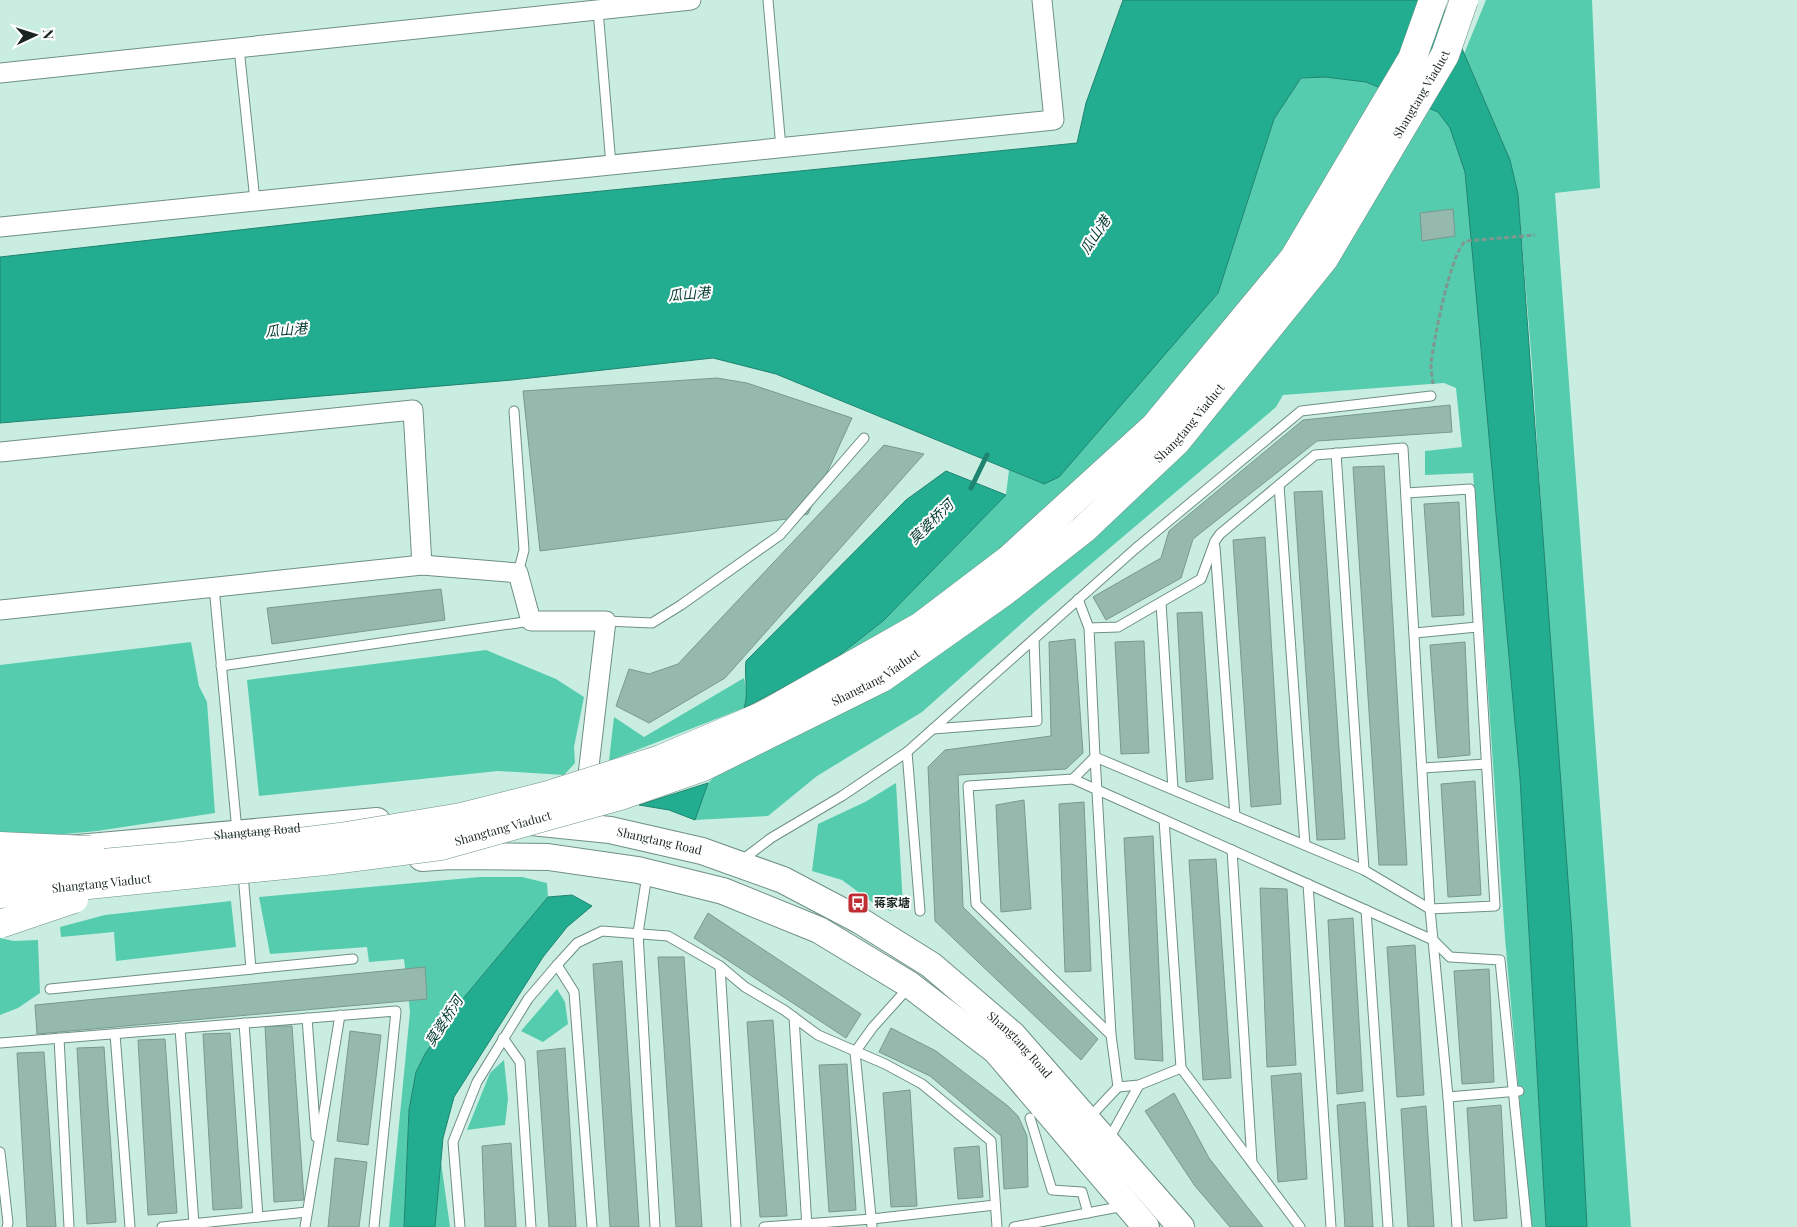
<svg xmlns="http://www.w3.org/2000/svg" width="1797" height="1227" font-family="'Playfair Display','Noto Sans SC',serif">
<rect width="100%" height="100%" fill="#caede2"/>
<!-- green -->
<g fill="#55ccae">
<path d="M1486,0h106l8,188 -45,5 76,1034h-44l-55,-863 -14,-170 -8,-34 -46,-106z"/>
<path d="M1325,76l41,6 72,30 12,16 15,44 55,606 26,449h-15l-26,-289 -32,-465 -48,2v-24l37,-4 -6,-59 -12,-5 -161,12 -7,12 -237,201 -117,104 -105,64 -49,40 -73,4 13,-37 120,-119 55,-43 123,-126 3,-25 34,14 175,-191 56,-174 27,-41z"/>
<path d="M191,642l8,44 8,16 8,111 -118,18 -97,9v-175z"/>
<path d="M486,650l70,29 28,18 -10,50 1,16 -11,12 -66,-4 -239,25 -12,-116z"/>
<path d="M744,678l4,20 -4,10 -135,53 5,-44 30,20z"/>
<path d="M896,783l7,123 -13,5 -14,-6 -34,-25 -30,-9 6,-47 47,-22z"/>
<path d="M480,877h42l25,6 1,14 -87,104 -36,53 -9,18 -7,38 -5,117h-15l21,-215 -6,-53 -35,3 -2,-15 -97,7 -11,-57z"/>
<path d="M231,901l5,46 -120,14 -2,-29 -53,5 -1,-10 45,-12z"/>
<path d="M0,938l14,3 24,-1 2,53 -22,15 -18,7z"/>
<path d="M557,989l8,13 3,22 -25,18 -22,-11z"/>
<path d="M504,1060l4,39 -3,26 -38,5 23,-57z"/>
<path d="M441,1162l9,65h-15z"/>
</g>
<!-- water -->
<g fill="#22ad90" stroke="#1f846f">
<path d="M1123,0h318l69,160 8,34 54,741 15,292h-41l-26,-449 -55,-606 -15,-44 -12,-16 -72,-30 -41,-5 -24,1 -27,41 -56,174 -159,184 -15,7 -268,-110 -63,-16 -201,22 -512,43v-166l434,-49 643,-65 9,-40z"/>
<path d="M946,471l60,24 -123,126 -55,43 -84,44c5,-14 0,-31 2,-47l160,-161z"/>
<path d="M708,783l-13,37 -26,-10 -30,-5z"/>
<path d="M572,895l20,11 -25,21 -24,30 -89,140 -11,41 -8,89h-31l5,-117 7,-38 9,-18 36,-53 87,-104z"/>
</g>
<g fill="none" stroke-linecap="round" stroke-linejoin="round">
<!-- stream -->
<path stroke="#1f846f" stroke-width="5" d="M971,488l16,-33"/>
</g>
<!-- building -->
<g fill="#96b9ae" stroke="#78998f">
<path d="M1453,209l2,27 -33,5 -2,-28z"/>
<path d="M717,378l30,5 105,35 -44,96 -21,5 -247,32 -17,-160z"/>
<path d="M1450,405l2,27 -135,9 -124,98 -12,39 -75,42 -13,-23 68,-39 8,-27 134,-111z"/>
<path d="M884,445l40,9 -199,224 -76,45 -33,-17 13,-37 20,5 29,-10z"/>
<path d="M1384,466l23,399h-28l-26,-398z"/>
<path d="M1322,491l23,348 -28,1 -23,-348z"/>
<path d="M1459,502l5,113 -32,2 -8,-113z"/>
<path d="M1265,537l16,267 -30,3 -18,-267z"/>
<path d="M441,589l4,31 -173,24 -5,-36z"/>
<path d="M1202,612l11,167 -27,3 -9,-169z"/>
<path d="M1075,639l8,114 -17,16 -108,6 5,132 135,132 -17,21 -146,-139 -7,-154 17,-17 106,-14 -2,-94z"/>
<path d="M1144,641l5,112 -28,1 -6,-112z"/>
<path d="M1465,642l5,113 -32,3 -8,-113z"/>
<path d="M1475,781l6,114 -33,2 -7,-113z"/>
<path d="M1024,800l7,109 -30,3 -5,-107z"/>
<path d="M1084,802l7,169 -26,1 -6,-168z"/>
<path d="M1153,836l10,225 -28,-2 -11,-221z"/>
<path d="M1216,859l15,219 -28,2 -14,-220z"/>
<path d="M1260,888l27,1 9,176 -29,2z"/>
<path d="M708,913l153,101 -15,24 -152,-100z"/>
<path d="M1353,918l10,173 -26,3 -9,-174z"/>
<path d="M1415,945l9,150 -27,2 -10,-150z"/>
<path d="M658,957h26l18,270h-26z"/>
<path d="M622,961l17,266h-29l-17,-263z"/>
<path d="M425,967l2,32 -390,35 -2,-29z"/>
<path d="M1489,969l5,113 -32,2 -8,-113z"/>
<path d="M773,1020l14,196 -27,1 -13,-195z"/>
<path d="M265,1026h27l12,174 -30,2z"/>
<path d="M891,1028l45,23 72,55 10,10 9,20 1,51 -24,2 -3,-53 -71,-60 -51,-24z"/>
<path d="M350,1031l31,4 -13,110 -31,-4z"/>
<path d="M230,1033l12,175 -29,2 -10,-176z"/>
<path d="M165,1039l12,174 -29,2 -10,-175z"/>
<path d="M104,1047l12,175 -29,2 -10,-176z"/>
<path d="M565,1048l11,179h-27l-12,-176z"/>
<path d="M44,1052l12,175h-29l-10,-174z"/>
<path d="M847,1064l9,146 -27,2 -10,-147z"/>
<path d="M1301,1073l6,106 -29,3 -7,-106z"/>
<path d="M910,1090l7,116 -26,1 -8,-114z"/>
<path d="M1174,1093l35,65 54,69h-33l-35,-41 -50,-75z"/>
<path d="M1365,1102l8,125h-28l-8,-122z"/>
<path d="M1501,1105l6,113 -33,3 -7,-113z"/>
<path d="M1426,1106l8,121h-26l-7,-118z"/>
<path d="M511,1143l5,84h-31l-3,-81z"/>
<path d="M979,1146l4,51 -25,2 -4,-51z"/>
<path d="M335,1158l32,4 -8,65h-31z"/>
</g>
<g fill="none" stroke-linecap="round" stroke-linejoin="round">
<!-- service casing -->
<g stroke="#6e8f85" stroke-width="11">
<g id="service">
<path d="M768,0l13,148"/>
<path d="M598,10l13,155"/>
<path d="M239,48l16,153"/>
<path d="M514,411l10,139 -6,23"/>
<path d="M1336,453l28,417"/>
<path d="M1279,485l26,360"/>
<path d="M1406,493l64,-4 25,417 -65,3 18,188 9,130"/>
<path d="M1215,547l20,269"/>
<path d="M214,587l23,244"/>
<path d="M1078,599l11,29 6,129 269,113 66,39 -27,-461 -88,7 -95,79 -5,7 -14,38 -83,48 -29,1"/>
<path d="M1161,603l12,186"/>
<path d="M606,621l46,2 29,-18 99,-70 84,-97"/>
<path d="M1415,633l62,-6"/>
<path d="M221,666l310,-45"/>
<path d="M933,729l104,-8 -3,-82"/>
<path d="M907,752l13,159"/>
<path d="M1095,757l-22,22 -105,7 8,118 135,131 7,52 21,-2 42,-17 119,159"/>
<path d="M1095,757l16,278"/>
<path d="M1423,768l63,-4"/>
<path d="M1073,779l360,161 17,17 50,3 27,267"/>
<path d="M1164,820l17,248"/>
<path d="M1232,850l20,312"/>
<path d="M742,860l29,-22 71,-42 65,-44 228,-203 166,-138 130,-15"/>
<path d="M243,874l8,95"/>
<path d="M647,875l-9,58 17,294"/>
<path d="M1308,884l23,343"/>
<path d="M1366,910l22,317"/>
<path d="M557,965l17,27 18,235"/>
<path d="M720,966l16,261"/>
<path d="M50,989l303,-30"/>
<path d="M794,1017l13,210"/>
<path d="M307,1018l9,119"/>
<path d="M244,1023l14,194"/>
<path d="M180,1028l14,196"/>
<path d="M115,1034l15,193"/>
<path d="M59,1038l10,189"/>
<path d="M503,1038l17,24 11,165"/>
<path d="M0,1043l396,-32 -22,216"/>
<path d="M1448,1097l71,-6"/>
<path d="M1030,1118l22,72 30,2 6,21"/>
<path d="M1089,1118l29,-31"/>
<path d="M1109,1139l30,-54"/>
<path d="M0,1152l8,71 -1,4"/>
<path d="M162,1227l145,-15"/>
<path d="M305,1227l35,-212"/>
<path d="M460,1227l-7,-85 24,-60 51,-83 29,-34 20,-22 25,-12 66,5 52,30 25,21 39,23 34,25 67,29 37,20 69,57 6,86"/>
<path d="M764,1227l108,-8 123,-14"/>
<path d="M872,1227l-17,-175 18,-25 36,-40"/>
<path d="M1014,1227l110,-21"/>
</g>
</g>
<!-- minor casing -->
<g stroke="#6e8f85" stroke-width="21">
<g id="minor">
<path d="M0,73l691,-73"/>
<path d="M0,227l1054,-107 -12,-120"/>
<path d="M0,452l413,-42 9,155"/>
<path d="M0,610l422,-45 96,8 13,48h75l-20,171"/>
</g>
</g>
<!-- secondary casing -->
<g stroke="#6e8f85" stroke-width="28">
<g id="secondary">
<path id="s1" d="M531,822l79,8 92,21 81,29 76,40 72,45 82,70 168,192"/>
<path id="s2" d="M67,849l310,-28"/>
<path d="M422,858l28,-2 98,1 90,13 85,21 96,39 91,55 86,66 150,176"/>
</g>
</g>
<!-- path -->
<path stroke="#7e9890" stroke-width="3" stroke-dasharray="5 2.5" stroke-linecap="butt" d="M1433,384c-1,-6 -2,-13 -2,-20 2,-21 20,-114 35,-123l69,-6"/>
<!-- service -->
<use href="#service" stroke="#fff" stroke-width="9"/>
<!-- minor -->
<use href="#minor" stroke="#fff" stroke-width="19"/>
<!-- secondary -->
<use href="#secondary" stroke="#fff" stroke-width="26"/>
<!-- trunk-bridge casing -->
<g stroke="#6e8f85" stroke-width="29" stroke-linecap="butt">
<g id="trunk-bridge">
<path d="M0,846l90,4"/>
<path d="M0,872l181,-16 159,-19 121,-20 87,-22 113,-36 101,-43 159,-90 87,-66 147,-134 139,-168 118,-199 21,-59"/>
<path id="s3" d="M0,894l325,-33 116,-15 179,-50 83,-29 179,-89 123,-87 79,-62 93,-88 147,-182 121,-204 19,-55"/>
<path d="M0,924l74,-25"/>
</g>
</g>
<!-- trunk-bridge -->
<use href="#trunk-bridge" stroke="#fff" stroke-width="28"/>
</g>
<!-- icons -->
<defs>
<g id="bus-square" transform="scale(1.125)"><rect x="-9" y="-9" width="18" height="18" rx="4" fill="#be2e33" stroke="#fff"/><path d="M-5-6H5V4H4V6H2V4H-2V6H-4V4H-5ZM-3.5-4V0h7V-4ZM-3.5 1.2v1.5H-2V1.2ZM2 1.2v1.5H3.5V1.2Z" fill="#fff"/></g>
</defs>
<g fill-rule="evenodd">
<use href="#bus-square" x="858" y="903"/>
</g>
<g text-anchor="middle" stroke-width="4" stroke-linejoin="round" paint-order="stroke">
<!-- street labels -->
<g font-size="12" fill="#182521" stroke="#fff">
<text dy="4" stroke="none"><textPath href="#s3" startOffset="1722">Shangtang Viaduct</textPath></text>
<text dy="4" stroke="none"><textPath href="#s3" startOffset="1318">Shangtang Viaduct</textPath></text>
<text dy="4" stroke="none"><textPath href="#s3" startOffset="912">Shangtang Viaduct</textPath></text>
<text dy="4" stroke="none"><textPath href="#s3" startOffset="508">Shangtang Viaduct</textPath></text>
<text dy="4" stroke="none"><textPath href="#s2" startOffset="191">Shangtang Road</textPath></text>
<text dy="4" stroke="none"><textPath href="#s1" startOffset="130">Shangtang Road</textPath></text>
<text dy="4" stroke="none"><textPath href="#s3" startOffset="102">Shangtang Viaduct</textPath></text>
<text dy="4" stroke="none"><textPath href="#s1" startOffset="550">Shangtang Road</textPath></text>
</g>
<!-- poi labels -->
<g font-size="12" font-weight="bold" fill="#182521" stroke="#fff" text-anchor="start">
<text x="874" y="907">蒋家塘</text>
</g>
<!-- water labels -->
<g font-size="14" font-style="italic" fill="#00392d" stroke="#fff">
<text transform="translate(1095 235) rotate(-56)" y="5">瓜山港</text>
<text transform="translate(689 294) rotate(-5)" y="5">瓜山港</text>
<text transform="translate(286 330) rotate(-5)" y="5">瓜山港</text>
<text transform="translate(931 522) rotate(-45)" y="5">莫婆桥河</text>
<text transform="translate(444 1021) rotate(-57)" y="5">莫婆桥河</text>
</g>
</g>
<!-- north arrow -->
<g transform="translate(35 35) rotate(86)" stroke="#ffffff" stroke-width="4" paint-order="stroke">
<path d="M0-4L9 19L0 12L-9 19Z" fill="#182521"/>
<text y="-8" font-size="14" font-weight="bold" text-anchor="middle" fill="#182521">N</text>
</g>
</svg>
